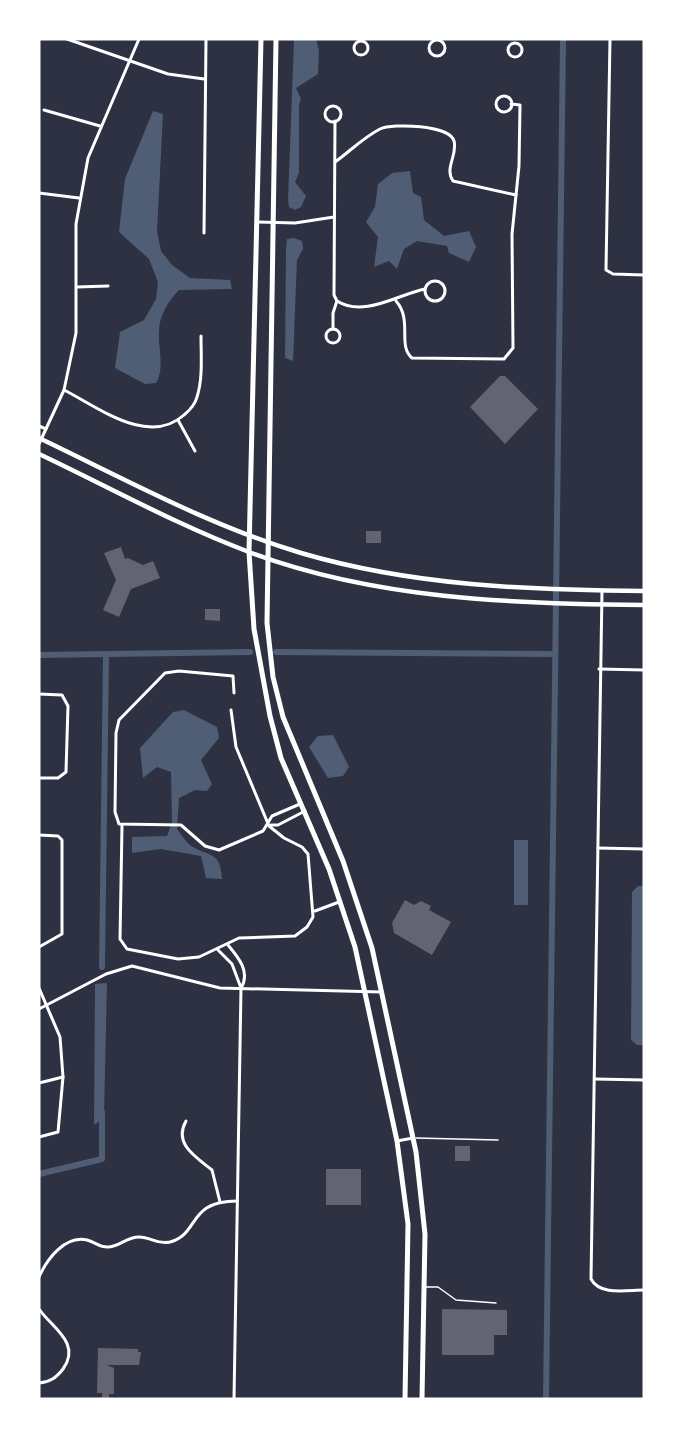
<svg xmlns="http://www.w3.org/2000/svg" width="683" height="1438" font-family="'Noto Sans',sans-serif">
<rect width="100%" height="100%" fill="#2d3142"/>
<!-- water -->
<g fill="#4f5d75">
<path d="M294,39h22l3,11 -1,24 -22,14 5,11 -2,5v69l-4,9 11,14 -5,11 -6,3 -6,-3 -1,-7z"/>
<path d="M153,111l10,3 -6,117 4,20 11,14 18,13 40,2 2,9 -53,1c-11,12 -20,25 -20,42 -1,17 6,36 -3,51l-11,1 -30,-16 5,-36 24,-12 12,-21 2,-17 -9,-23 -30,-27 6,-53z"/>
<path d="M410,171l3,22 8,4 3,23 20,16 25,-5 7,16 -7,15 -20,-9 -2,-7 -30,-5 -13,8 -7,20 -8,-8 -15,6 4,-30 -12,-15 9,-15 3,-23 14,-11z"/>
<path d="M294,238l8,3 1,8 -6,11 -4,101 -8,-3 1,-110 1,-9z"/>
<path d="M184,710l33,17 2,11 -18,22 11,24 -5,7 -12,-1 -16,8 -2,31c5,6 9,14 16,18 20,11 27,5 29,32l-16,-1 -5,-22 -40,-7 -29,4v-16l35,-1 5,-14 -1,-50 -14,-5 -14,11 -3,-30 33,-36z"/>
<path d="M333,735l16,32 -6,9 -15,2 -19,-31 9,-11z"/>
<rect x="514" y="840" width="14" height="65"/>
<path d="M638,886h6v159h-7l-6,-5 1,-148z"/>
<path d="M107,983l-3,135 -10,7 1,-141z"/>
</g>
<g fill="none" stroke-linecap="round" stroke-linejoin="round">
<!-- canal -->
<g stroke="#4f5d75" stroke-width="6">
<path d="M276,652l278,2"/>
<path d="M39,655l211,-3"/>
<path d="M102,967l4,-312"/>
<path d="M39,1174l63,-15v-47"/>
<path d="M546,1399l17,-1360"/>
</g>
</g>
<!-- building -->
<g fill="#626471">
<path d="M500,376h5l33,33 -33,35 -35,-37z"/>
<rect x="366" y="531" width="15" height="12"/>
<path d="M121,547l4,12 3,-1 15,7 10,-4 7,17 -29,11 -12,28 -16,-7 13,-30 -12,-27z"/>
<path d="M205,609h15v12l-15,-1z"/>
<path d="M405,900l9,5 7,-4 10,5 -2,4 22,12 -19,33 -38,-22 -2,-10z"/>
<rect x="455" y="1146" width="15" height="15"/>
<rect x="326" y="1169" width="35" height="36"/>
<path d="M442,1309l65,1v25h-13v20h-52z"/>
<path d="M98,1348l40,1v3h3l-2,13h-32l7,3v26h-5v5h-7v-6h-5z"/>
</g>
<g fill="none" stroke-linecap="round" stroke-linejoin="round">
<!-- service -->
<g stroke="#fff" stroke-width="1.5">
<path d="M416,1138l82,2"/>
<path d="M425,1287h13l18,13 40,3"/>
</g>
<!-- minor -->
<g stroke="#fff" stroke-width="3">
<path d="M67,39l101,35 36,5"/>
<path d="M610,39l-4,231 7,4 31,1"/>
<circle cx="437" cy="48" r="8"/>
<circle cx="361" cy="48" r="7"/>
<circle cx="515" cy="50" r="7"/>
<circle cx="504" cy="104" r="8"/>
<circle cx="333" cy="114" r="8"/>
<path d="M44,110l56,16"/>
<path d="M335,162c14,-10 29,-25 45,-33 13,-6 70,-4 74,12 4,14 -10,27 -1,40l63,14"/>
<path d="M39,193l40,5"/>
<path d="M258,222l37,1 39,-6"/>
<path d="M204,233l2,-194"/>
<circle cx="435" cy="291" r="10"/>
<path d="M77,287l31,-1"/>
<path d="M337,301c27,17 62,-7 88,-12"/>
<path d="M396,301c17,19 1,44 16,57l92,1 9,-11 -1,-114 7,-68 1,-61 -9,-1"/>
<path d="M333,329v-16l4,-12 -3,-6 1,-174"/>
<circle cx="333" cy="336" r="7"/>
<path d="M64,390c34,17 84,57 120,25 6,-5 11,-10 13,-18 6,-19 4,-41 4,-61"/>
<path d="M178,420l17,31"/>
<path d="M39,426l7,3"/>
<path d="M39,444l25,-54 12,-57v-109l12,-66 51,-119"/>
<path d="M602,591l-11,688c9,17 36,11 53,11"/>
<path d="M599,669l45,1"/>
<path d="M234,693l-1,-17 -54,-5 -14,2 -46,47 -3,13 -1,79 4,12 62,1 24,21 14,4 44,-19 9,-15 28,-12"/>
<path d="M39,694l23,1 6,11 -2,66 -8,6h-19"/>
<path d="M271,825h7l27,-14"/>
<path d="M122,826l-2,113 7,10 51,10 21,-2 40,-19 56,-2 12,-9 6,-10 -5,-63 -6,-7 -18,-9 -15,-12 -33,-79 -5,-37"/>
<path d="M39,835l19,1 4,4v94l-23,13"/>
<path d="M598,848l46,1"/>
<path d="M315,911l24,-9"/>
<path d="M228,945c10,12 23,27 13,43l-7,411"/>
<path d="M218,950l14,14 9,24"/>
<path d="M39,988l21,49 3,40 -5,55 -19,5"/>
<path d="M39,1009l67,-35 26,-8 88,22 161,4"/>
<path d="M595,1079l49,1"/>
<path d="M39,1083l24,-6"/>
<path d="M186,1121c-13,23 10,36 26,49l8,32"/>
<path d="M397,1141l16,-3"/>
<path d="M39,1277c8,-18 26,-42 48,-37 8,2 13,8 22,7 11,-1 18,-10 30,-10 12,0 18,8 31,5 30,-8 17,-41 67,-41"/>
<path d="M39,1309c12,18 43,34 24,60 -7,9 -13,13 -24,14"/>
</g>
<!-- secondary -->
<g stroke="#fff" stroke-width="4.5">
<path d="M39,438c86,41 171,88 262,115 112,33 228,37 343,38"/>
<path d="M39,454c70,33 138,71 210,98 124,47 264,52 395,53"/>
</g>
<!-- trunk -->
<g stroke="#fff" stroke-width="5">
<path d="M261,39l-12,513 5,77 16,87 11,42 48,111 26,78 42,194 11,83 -3,175"/>
<path d="M276,39l-9,584 6,54 10,40 60,144 29,87 44,204 9,82 -3,165"/>
</g>
</g>
<!-- border -->
<rect width="683" height="1438" fill="none" stroke="#ffffff" stroke-width="81"/>
</svg>
